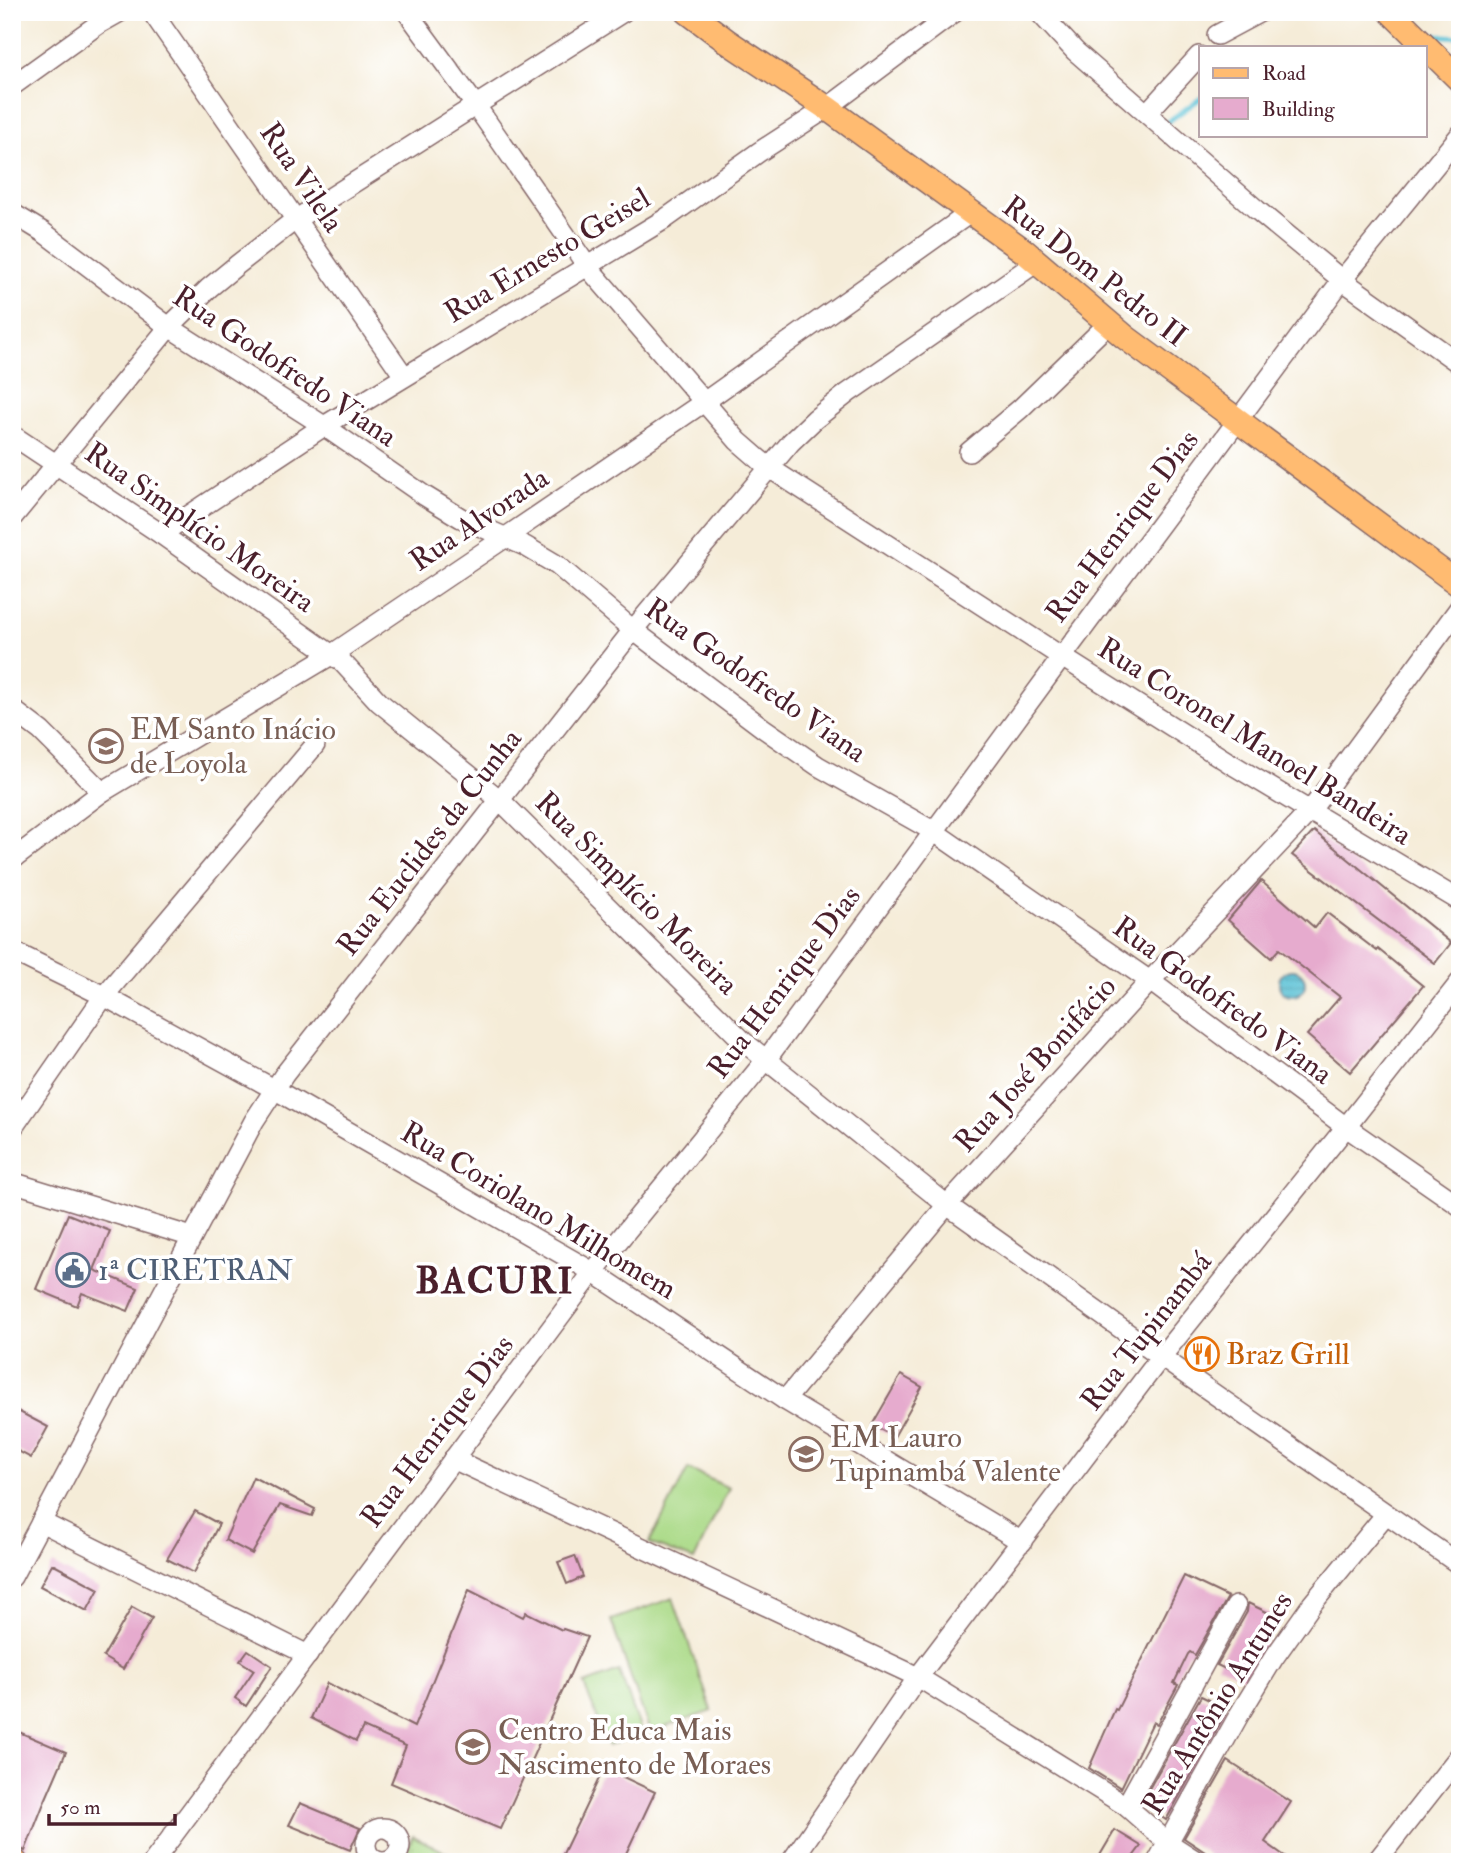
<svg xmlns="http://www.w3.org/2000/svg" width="1472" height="1874" font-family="'IM FELL Double Pica',serif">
<defs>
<pattern id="park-tufts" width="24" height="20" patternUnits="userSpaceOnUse" patternTransform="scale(1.75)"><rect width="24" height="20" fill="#abda88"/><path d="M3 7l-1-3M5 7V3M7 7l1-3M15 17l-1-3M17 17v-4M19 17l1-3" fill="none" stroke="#95bb76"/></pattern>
<pattern id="water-rules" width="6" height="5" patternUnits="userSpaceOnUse" patternTransform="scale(1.75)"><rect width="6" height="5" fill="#59c1d5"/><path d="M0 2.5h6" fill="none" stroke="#4fa5b7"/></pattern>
</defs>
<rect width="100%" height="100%" fill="#fff"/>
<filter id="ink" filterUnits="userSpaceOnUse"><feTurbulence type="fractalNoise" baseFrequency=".0143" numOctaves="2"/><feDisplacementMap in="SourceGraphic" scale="14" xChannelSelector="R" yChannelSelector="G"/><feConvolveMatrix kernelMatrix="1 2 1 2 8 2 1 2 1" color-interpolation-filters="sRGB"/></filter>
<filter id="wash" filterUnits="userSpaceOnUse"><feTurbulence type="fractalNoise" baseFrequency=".00686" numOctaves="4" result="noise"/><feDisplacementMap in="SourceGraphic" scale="28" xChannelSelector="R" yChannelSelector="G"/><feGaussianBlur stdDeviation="1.57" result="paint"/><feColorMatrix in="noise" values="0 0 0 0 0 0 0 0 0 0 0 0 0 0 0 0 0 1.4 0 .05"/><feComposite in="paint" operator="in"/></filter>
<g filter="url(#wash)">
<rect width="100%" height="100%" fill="#f5ecd8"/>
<!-- grass -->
<g fill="#abda88" stroke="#7a7c5a" stroke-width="2">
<path d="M688,1469l41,19 -35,72 -45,-17z"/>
<path d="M673,1598l39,113 -62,21 -39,-112z"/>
<path d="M619,1671l23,62 -34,13 -24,-62z"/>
</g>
<!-- park -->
<path fill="url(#park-tufts)" stroke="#7a7c5a" stroke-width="2" d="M413,1836l48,24 3,2h-62z"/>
<!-- water -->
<circle fill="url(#water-rules)" stroke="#527080" stroke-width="2" cx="1292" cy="983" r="13"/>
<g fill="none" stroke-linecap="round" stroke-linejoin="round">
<!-- stream -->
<g stroke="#59c1d5" stroke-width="5">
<path d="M1431,35l29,2"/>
<path d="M1166,123l35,-25"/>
</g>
</g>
<g id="blocks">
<!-- building -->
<g fill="#e6abce">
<path d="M1314,831l137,112 -16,20 -143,-108z"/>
<path d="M1261,881l54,47 12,-15 50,38 1,-2 45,37 -73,86 -43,-37 33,-38 -61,-48 -8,9 -43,-38z"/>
<path d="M68,1214l42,17 -16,39 44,18 -10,23 -46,-18 -5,13 -41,-17z"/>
<path d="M901,1375l21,12 -28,50 -22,-12z"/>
<path d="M12,1408l36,19 -17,31 -19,-10z"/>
<path d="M253,1477l62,32 -3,7 -32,-11 -28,49 -27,-14z"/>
<path d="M195,1511l24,13 -25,49 -27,-14z"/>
<path d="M575,1556l8,21 -16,7 -9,-22z"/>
<path d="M52,1564l47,25 -12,22 -47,-25z"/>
<path d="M1184,1576l44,21 -33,58 -5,-3 -2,2 -14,29 4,2 -21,39 -4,-2 -32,66 -32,-20 26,-59 2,1z"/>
<path d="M469,1590l54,27 3,-5 36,18 1,-1 24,8 -87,192 -109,-46 15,-37 -43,-19 -7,14 -45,-23 16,-35 87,44z"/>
<path d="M1248,1603l31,15 -33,61 -29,-14 30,-53z"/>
<path d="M132,1607l20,11 -29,51 -20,-12z"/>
<path d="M248,1650l24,16 -26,40 -11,-8 19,-28 -14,-9z"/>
<path d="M1201,1696l27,13 -62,111 -25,-17z"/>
<path d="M12,1729l54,23 -22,51 -19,48 -5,-3 -8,-1z"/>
<path d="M1228,1761l63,41 -26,40 28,20h-77l-11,-10 -21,-14z"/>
<path d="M604,1768l51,24 -33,70h-63z"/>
<path d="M300,1803l60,25 -10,22 -61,-25z"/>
<path d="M1115,1830l26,16 -12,16h-33z"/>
</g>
</g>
</g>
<g filter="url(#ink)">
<use href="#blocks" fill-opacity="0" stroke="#866768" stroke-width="2"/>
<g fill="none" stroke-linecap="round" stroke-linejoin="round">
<!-- minor casing -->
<g stroke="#866768" stroke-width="22">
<g id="minor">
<path d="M152,12l252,364"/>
<path d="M407,12l69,94 111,160 151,175 30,26 294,190 166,105 232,139"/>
<path d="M1039,12l36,39 182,159 85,70 118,84"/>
<path d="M1217,35l43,-23"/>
<path d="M12,86l85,-61 23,-13"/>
<path d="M1147,113l52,-57"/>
<path d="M12,213l31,19 126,95 155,99 101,70 36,22 64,28 32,19 76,65 130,98 55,38 115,65 217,150 196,146 114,79"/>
<path d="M12,435l149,99 181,128 37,40 121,98 244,242 203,163 214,152 299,208"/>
<path d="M969,452l51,-43 89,-86"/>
<path d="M12,518l157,-191 40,-39 28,-23 58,-45 328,-208"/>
<path d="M161,534l163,-108 341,-207 94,-67 68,-44 128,-96"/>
<path d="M12,709l29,22 61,61"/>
<path d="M12,860l90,-68 229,-137 175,-118 198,-135 266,-189"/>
<path d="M12,951l92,45 170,93 319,183 192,128 237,142"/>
<path d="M12,1129l92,-133 211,-251"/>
<path d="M12,1182l180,55"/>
<path d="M785,1400l162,-195 203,-224 161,-171 149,-203"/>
<path d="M453,1459l465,218 208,129 41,36 31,20"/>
<path d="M41,1522l267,133"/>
<path d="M12,1577l242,-456 30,-46 349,-445 158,-188 24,-23 33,-26 189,-131"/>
<path d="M1126,1806l110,-200"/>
<circle cx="383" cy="1845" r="17"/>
<path d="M153,1862l440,-590 173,-212 296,-403 280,-377 118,-145"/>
<path d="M791,1862l127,-185 243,-320 185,-230 114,-145"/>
<path d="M1157,1862l82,-147 34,-56 39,-55 74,-90"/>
<path d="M1376,1862l84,-107"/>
</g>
</g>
<!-- major casing -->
<g stroke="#866768" stroke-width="27">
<g id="major">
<path d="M688,12l40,30 99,66 197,143 101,86 335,248"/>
<path d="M1391,12l69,68"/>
<path d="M12,1861l3,1"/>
</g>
</g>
<!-- minor -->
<use href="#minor" stroke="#fff" stroke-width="19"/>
<!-- major -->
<use href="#major" stroke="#ffbb71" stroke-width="24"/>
</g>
</g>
<!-- icons -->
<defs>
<g id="school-ring" transform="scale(1.75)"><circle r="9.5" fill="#fff" stroke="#8d6e63" stroke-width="1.5"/><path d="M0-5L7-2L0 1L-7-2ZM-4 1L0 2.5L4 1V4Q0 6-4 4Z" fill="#8d6e63"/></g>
<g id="civic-ring" transform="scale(1.75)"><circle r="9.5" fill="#fff" stroke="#5c6f8a" stroke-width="1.5"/><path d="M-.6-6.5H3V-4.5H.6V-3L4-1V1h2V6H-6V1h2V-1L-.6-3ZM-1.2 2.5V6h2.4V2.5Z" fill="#5c6f8a"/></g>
<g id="restaurant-ring" transform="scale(1.75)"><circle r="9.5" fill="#fff" stroke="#e8710a" stroke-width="1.5"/><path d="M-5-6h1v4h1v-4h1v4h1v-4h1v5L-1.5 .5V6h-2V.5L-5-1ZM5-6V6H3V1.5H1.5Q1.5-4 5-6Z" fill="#e8710a"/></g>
</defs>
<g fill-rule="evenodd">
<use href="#school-ring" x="106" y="746"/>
<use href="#civic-ring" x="73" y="1270"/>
<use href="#restaurant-ring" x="1202" y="1354"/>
<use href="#school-ring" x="806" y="1454"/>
<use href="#school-ring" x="473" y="1747"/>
</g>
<g text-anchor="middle" stroke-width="7" stroke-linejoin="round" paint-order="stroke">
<!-- street labels -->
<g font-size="30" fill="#4a1f2b" stroke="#fff">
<text transform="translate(302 177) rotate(56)" y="10">Rua Vilela</text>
<text transform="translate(547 255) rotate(-31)" y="10">Rua Ernesto Geisel</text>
<text transform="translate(1095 271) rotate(38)" y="10">Rua Dom Pedro II</text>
<text transform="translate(285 366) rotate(34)" y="10">Rua Godofredo Viana</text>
<text transform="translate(479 519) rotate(-34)" y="10">Rua Alvorada</text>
<text transform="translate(1122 526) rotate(-53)" y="10">Rua Henrique Dias</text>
<text transform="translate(200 527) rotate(35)" y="10">Rua Simplício Moreira</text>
<text transform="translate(756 680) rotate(35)" y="10">Rua Godofredo Viana</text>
<text transform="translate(1255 741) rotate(32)" y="10">Rua Coronel Manoel Bandeira</text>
<text transform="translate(429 842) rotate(-52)" y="10">Rua Euclides da Cunha</text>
<text transform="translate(637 893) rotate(45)" y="10">Rua Simplício Moreira</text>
<text transform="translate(784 982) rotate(-53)" y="10">Rua Henrique Dias</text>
<text transform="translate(1223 1000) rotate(36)" y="10">Rua Godofredo Viana</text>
<text transform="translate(1035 1064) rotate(-48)" y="10">Rua José Bonifácio</text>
<text transform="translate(539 1210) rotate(31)" y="10">Rua Coriolano Milhomem</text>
<text transform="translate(1146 1331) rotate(-52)" y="10">Rua Tupinambá</text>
<text transform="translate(437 1431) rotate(-53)" y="10">Rua Henrique Dias</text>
<text transform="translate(1217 1703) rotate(-58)" y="10">Rua Antônio Antunes</text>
</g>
<!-- education labels -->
<g font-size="30" fill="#785e54" stroke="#fff" text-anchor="start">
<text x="130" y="739">EM Santo Inácio<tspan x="130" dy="34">de Loyola</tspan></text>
<text x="830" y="1447">EM Lauro<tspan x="830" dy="34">Tupinambá Valente</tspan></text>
<text x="498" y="1740">Centro Educa Mais<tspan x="498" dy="34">Nascimento de Moraes</tspan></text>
</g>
<!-- service labels -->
<g font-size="30" fill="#4e5e75" stroke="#fff" text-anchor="start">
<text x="98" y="1280">1ª CIRETRAN</text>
</g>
<!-- food labels -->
<g font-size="30" fill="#c56008" stroke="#fff" text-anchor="start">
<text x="1226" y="1364">Braz Grill</text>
</g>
<!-- district labels -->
<g font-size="37" font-weight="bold" letter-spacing="2" fill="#4a1f2b" stroke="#fff">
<text x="495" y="1293">BACURI</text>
</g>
</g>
<!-- margin -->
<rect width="1472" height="1874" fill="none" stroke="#fff" stroke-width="42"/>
<!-- legend -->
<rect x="1199" y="46" width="228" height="91" fill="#ffffff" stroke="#b7a5aa" stroke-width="2"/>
<rect x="1213" y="68" width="35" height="10" fill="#ffbb71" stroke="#b7a5aa" stroke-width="2"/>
<text x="1262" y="80" font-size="21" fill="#4a1f2b">Road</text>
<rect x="1213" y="98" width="35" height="21" fill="#e6abce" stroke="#b7a5aa" stroke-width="2"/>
<text x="1262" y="116" font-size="21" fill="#4a1f2b">Building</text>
<!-- scale -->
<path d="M49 1814v10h126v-10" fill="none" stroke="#4a1f2b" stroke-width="3.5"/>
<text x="60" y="1814" font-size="21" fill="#4a1f2b" stroke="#ffffff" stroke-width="5" paint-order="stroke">50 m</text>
</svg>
